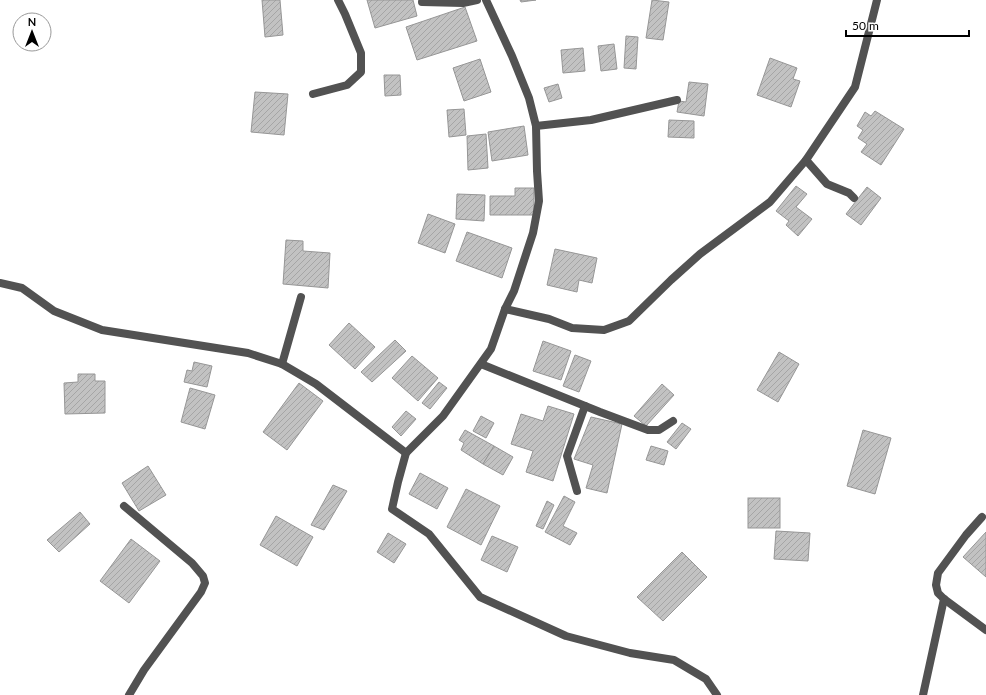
<svg xmlns="http://www.w3.org/2000/svg" width="986" height="695" font-family="Lato,sans-serif">
<defs>
<pattern id="building-hatch" width="6" height="6" patternUnits="userSpaceOnUse"><rect width="6" height="6" fill="#c2c2c2"/><path d="M-1 1l2-2M0 6l6-6M5 7l2-2" fill="none" stroke="#a5a5a5"/></pattern>
</defs>
<rect width="100%" height="100%" fill="#fff"/>
<!-- building -->
<g fill="url(#building-hatch)" stroke="#969696">
<path d="M262,0h18l3,35 -18,2z"/>
<path d="M367,0h46l4,16 -42,12z"/>
<path d="M520,0h16l-15,2z"/>
<path d="M652,0l17,2 -6,38 -17,-2z"/>
<path d="M465,7l12,34 -60,19 -11,-33z"/>
<path d="M626,36l12,1 -2,32 -12,-1z"/>
<path d="M614,44l3,25 -16,2 -3,-25z"/>
<path d="M583,48l2,23 -22,2 -2,-23z"/>
<path d="M770,58l27,10 -4,11 7,2 -9,26 -34,-12z"/>
<path d="M480,59l11,33 -27,9 -11,-33z"/>
<path d="M384,75h16l1,20 -16,1z"/>
<path d="M689,82l19,2 -4,32 -27,-4 2,-11 7,1z"/>
<path d="M558,84l4,14 -13,4 -5,-14z"/>
<path d="M255,92l33,2 -4,41 -33,-3z"/>
<path d="M464,109l2,26 -17,2 -2,-27z"/>
<path d="M875,111l29,18 -23,36 -20,-13 6,-8 -9,-6 5,-8 -6,-4 8,-14 6,4z"/>
<path d="M669,120l25,1v17l-26,-1z"/>
<path d="M524,126l4,29 -36,6 -4,-29z"/>
<path d="M486,134l2,34 -20,2 -1,-34z"/>
<path d="M796,186l11,8 -11,13 16,12 -14,17 -12,-11 3,-4 -13,-10z"/>
<path d="M867,187l14,11 -20,27 -15,-11z"/>
<path d="M515,188h19v27h-44v-19h25z"/>
<path d="M457,194l28,1 -1,26 -28,-2z"/>
<path d="M428,214l27,10 -10,29 -27,-10z"/>
<path d="M467,232l45,16 -10,30 -46,-17z"/>
<path d="M286,240l17,1v10l27,2 -2,35 -45,-4z"/>
<path d="M555,249l42,9 -5,25 -13,-3 -2,12 -30,-7z"/>
<path d="M349,323l26,24 -20,22 -26,-24z"/>
<path d="M395,340l11,11 -34,31 -11,-10z"/>
<path d="M543,341l28,10 -10,29 -28,-9z"/>
<path d="M779,352l20,12 -21,38 -21,-12z"/>
<path d="M575,355l16,6 -12,31 -16,-6z"/>
<path d="M412,356l26,22 -20,23 -26,-23z"/>
<path d="M194,362l18,4 -5,21 -23,-5 3,-12 5,1z"/>
<path d="M78,374h17v7h10v32l-40,1 -1,-31 14,-1z"/>
<path d="M439,382l8,6 -17,21 -8,-6z"/>
<path d="M299,383l24,18 -36,49 -24,-18z"/>
<path d="M662,384l12,11 -28,31 -12,-10z"/>
<path d="M190,388l25,7 -10,34 -24,-7z"/>
<path d="M548,406l26,8 -21,67 -27,-9 7,-21 -22,-7 10,-30 22,7z"/>
<path d="M406,411l10,8 -15,17 -9,-9z"/>
<path d="M481,416l13,7 -8,15 -13,-7z"/>
<path d="M591,417l31,7 -15,69 -21,-5 7,-23 -19,-6z"/>
<path d="M682,423l9,6 -15,20 -9,-7z"/>
<path d="M465,430l29,16 -11,18 -22,-14 3,-7 -5,-3z"/>
<path d="M863,430l28,8 -16,56 -28,-8z"/>
<path d="M494,446l19,11 -10,18 -20,-11z"/>
<path d="M651,446l17,5 -4,14 -18,-5z"/>
<path d="M148,466l18,29 -27,16 -17,-28z"/>
<path d="M420,473l28,15 -11,21 -28,-15z"/>
<path d="M333,485l14,6 -23,39 -13,-5z"/>
<path d="M466,489l34,17 -19,39 -34,-18z"/>
<path d="M564,496l11,6 -12,24 14,7 -7,12 -25,-13z"/>
<rect x="748" y="498" width="32" height="30"/>
<path d="M547,501l7,4 -11,24 -7,-3z"/>
<path d="M80,512l10,12 -31,28 -12,-12z"/>
<path d="M276,516l37,21 -16,29 -37,-21z"/>
<path d="M776,531l34,2 -2,28 -34,-2z"/>
<path d="M986,532v45l-23,-20z"/>
<path d="M388,533l18,11 -12,19 -17,-11z"/>
<path d="M492,536l26,11 -11,25 -26,-12z"/>
<path d="M131,539l29,22 -31,42 -29,-22z"/>
<path d="M682,552l25,25 -44,44 -26,-24z"/>
</g>
<g fill="none" stroke-linecap="round" stroke-linejoin="round">
<!-- street -->
<g stroke="#525252" stroke-width="8">
<path d="M486,0l26,56 17,42 7,28 1,45 2,30 -6,32 -19,58 -9,18 -14,40 -48,67 -37,37 -8,29 -6,27 37,25 51,63 86,39 64,17 44,7 32,19 11,16"/>
<path d="M422,2l41,1 14,-3"/>
<path d="M313,94l34,-9 14,-13v-19l-16,-39 -7,-14"/>
<path d="M536,126l55,-6 86,-20"/>
<path d="M806,160l21,24 22,9 5,5"/>
<path d="M0,283l22,5 32,23 48,19 146,23 34,11 34,20 90,69"/>
<path d="M505,309l44,10 23,9 32,2 25,-9 42,-41 29,-26 70,-52 36,-42 49,-73 21,-83 1,-4"/>
<path d="M282,364l19,-67"/>
<path d="M481,364l119,48 48,18h11l14,-9"/>
<path d="M577,491l-10,-35 18,-50"/>
<path d="M124,506l68,57 11,13 2,7 -4,9 -57,78 -15,25"/>
<path d="M982,517l-16,18 -28,38 -2,12 2,8 6,6 42,31"/>
<path d="M923,695l21,-96"/>
</g>
</g>
<!-- north arrow -->
<g transform="translate(32 32)"><circle r="19" fill="#ffffff" stroke="#999999"/>
<path d="M0-3L7 15L0 10L-7 15Z" fill="#000000"/>
<text y="-6" font-size="11" font-weight="bold" text-anchor="middle" fill="#000000">N</text>
</g>
<!-- scale -->
<path d="M846 30v6h123v-6" fill="none" stroke="#000000" stroke-width="2"/>
<text x="852" y="30" font-size="12" fill="#000000" stroke="#ffffff" stroke-width="3" paint-order="stroke">50 m</text>
</svg>
